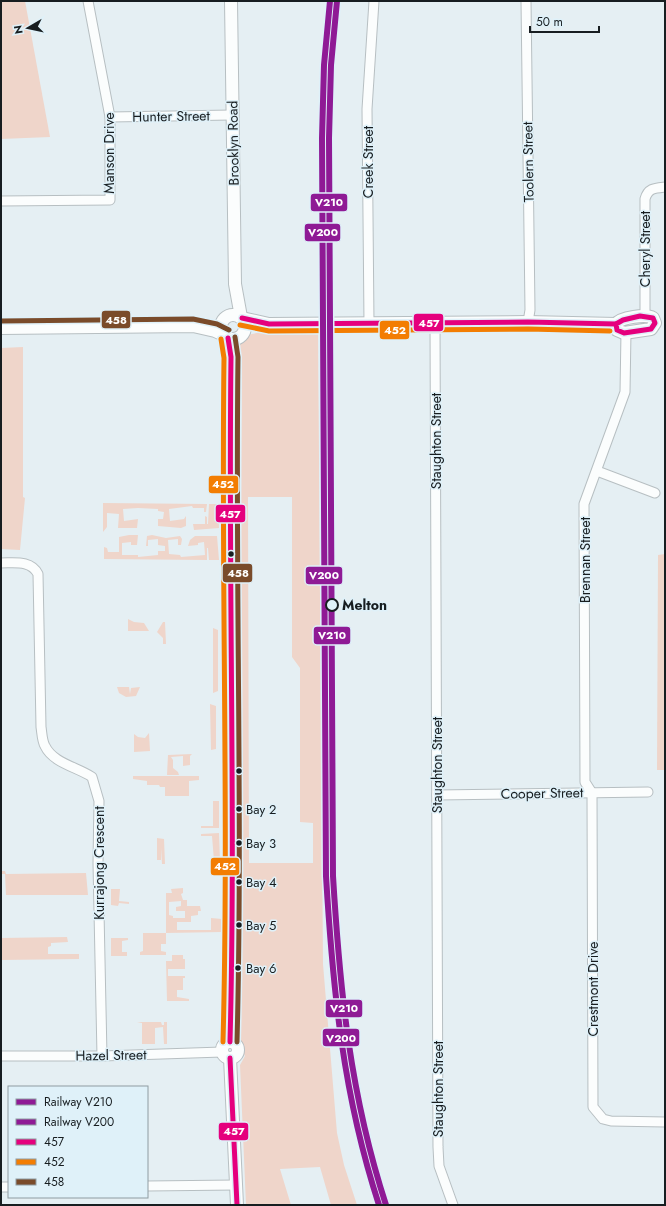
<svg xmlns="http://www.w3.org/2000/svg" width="666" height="1206" font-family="Jost,sans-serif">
<rect width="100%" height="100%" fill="#e5eff3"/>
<!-- green -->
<g fill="#efd5ca" fill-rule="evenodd">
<path d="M1,1h24l25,136 -49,2z"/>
<path d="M318,329l5,635 14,169 7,32 13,40h-26l-11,-38 -40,2 11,36h-45l-6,-140 5,-9 -5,-9 -1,-302 3,-382 -4,-20 9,-8 20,-4zM248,497h44v160l8,11v154l13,1v40h-64z"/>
<path d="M23,347v150l2,1 -5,52 -19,-1v-201z"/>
<path d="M103,503l104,1 -1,8h-2v-4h-11l-1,-2 -23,3 1,12 14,-2 2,-3v10l-5,2 -23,-2v-7h5l1,-7 -6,-1v-2l-20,-1 -15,1 1,12 14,-2 -1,9h-19l1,-14 -12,-1v14l-4,5z"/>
<path d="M209,504h9l1,24 -25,2 -1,-6h12v-8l2,1v7h1z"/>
<path d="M129,535h9l-1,10h-6v-3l-9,1v12h16v2l20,-2v-4h7v-5l-7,-1v-6l-10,1v6h-2l1,-10 5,-1 14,3 14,-2 2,3 -1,6h-3v-6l-10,1 1,14 11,1 1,2 24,-2 -1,-13 -6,1v2l-10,1 2,-6 5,-4h22l2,24h-10l-1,-12h-1v12l-103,-1v-12l3,1 1,4h11v-15z"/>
<path d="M665,554v216h-8l1,-215z"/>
<path d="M128,619l6,3 10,1 5,8h-21z"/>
<path d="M163,622h2l1,22h-3v-6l-6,-6z"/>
<path d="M213,628l5,2v61l-5,2z"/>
<path d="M117,687h12l1,7 1,-6 9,-1 -4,9 -10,1 -7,-4z"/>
<path d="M210,704l6,2v43l-5,1z"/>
<path d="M149,733l1,18 -16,1v-18l4,3 7,1z"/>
<path d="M192,754l-2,2v9l-7,1v-10l-12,1 2,3v8l5,4 1,3h-12l1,-20z"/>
<path d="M133,776h66v4l-10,1v15h-24v-9h-5l-1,-2h-12v-4l-14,-2z"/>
<path d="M213,801h6v27h-18v-2h12z"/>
<path d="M219,833l1,28h-6l-2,-25h-11v-2z"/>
<path d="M157,838l7,1 1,25h-3l-1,-16v12h-4z"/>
<path d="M1,871h4l1,3 80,-1 2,22h-82l-1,-21h-4z"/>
<path d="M183,888v5l-2,1 2,6h4v6h13l1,5h-3v4l-7,1v6h-14v8h34v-12l11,1v13l-56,1v11h-5v7l5,1v3h-26v-3l3,-1v-18h23v-40h6l-1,-4zM181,901v5l-5,1v4h9v7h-12v-2l-4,-1v-13z"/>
<path d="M111,889h9l-1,12 10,1v2l-10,-1 -1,3 -7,-1z"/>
<path d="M67,937l1,5 -17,1v3l-3,1v7h31v5l-78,1v-22z"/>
<path d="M111,938h17v2l-6,1v11h5v4h-16z"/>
<path d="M172,955h11v4h2v10h-17v7h17v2h-2v12h-6v7l12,2v2h-22l-1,-40h6z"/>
<path d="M137,1022h24l1,3h2v-3h3v22h-3l-1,-17 -8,1v16h-13v-21z"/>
</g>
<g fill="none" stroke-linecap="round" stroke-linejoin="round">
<!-- street casing -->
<g stroke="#b7bfc2" stroke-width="11">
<g id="street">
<path d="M526,1l4,309 -2,12"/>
<path d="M110,117l122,-2"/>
<path d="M1,201l109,-1v-83l-22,-116"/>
<path d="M645,316v-117c3,-11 10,-11 20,-12"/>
<path d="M369,323l-2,-214 7,-108"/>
<path d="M435,323l3,824 1,19 14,39"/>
<path d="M626,332l-1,60 -41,112 1,278 7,11 1,314 10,12 8,2 54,1"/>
<path d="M597,471l58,22"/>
<path d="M1,563c14,0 30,-3 37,11l3,153c1,6 1,14 4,19 8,17 32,21 47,31l7,24 -1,62 4,193"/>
<path d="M437,795l211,-3"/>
<path d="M1,1056h101l120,-4"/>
<path d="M147,1186l89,-1"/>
<path d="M1,1187h8"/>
</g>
</g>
<!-- secondary casing -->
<g stroke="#b7bfc2" stroke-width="14">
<g id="secondary">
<path d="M231,1l4,283 6,33"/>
<circle cx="233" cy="327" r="12"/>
<path d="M242,318l27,6 259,-2 88,2c5,-7 30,-10 37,-6l2,5 -4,6 -27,4 -7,-3 -1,-6"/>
<path d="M1,328l192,-2 22,5 11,5"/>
<path d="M228,338l3,19c-5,229 7,457 -1,685"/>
<circle cx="230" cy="1050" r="8"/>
<path d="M230,1058l7,147"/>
</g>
</g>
<!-- street -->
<use href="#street" stroke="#fbfdfd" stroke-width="9"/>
<!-- secondary -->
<use href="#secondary" stroke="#fbfdfd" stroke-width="12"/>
<!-- bus-1 casing -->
<g stroke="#dff1f9" stroke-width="8">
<g id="bus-1">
<path d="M640,316l13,2 2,5 -4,6 -27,4 -7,-3 -1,-6 7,-4z"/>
<path d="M242,318l27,6 259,-2 88,2"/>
<path d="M228,338l3,19c-3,228 5,457 -1,685"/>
<path d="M230,1058l7,147"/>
</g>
</g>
<!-- bus-2 casing -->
<g stroke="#dff1f9" stroke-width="8">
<g id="bus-2">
<path d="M240,325l29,6 259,-2 82,2"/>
<path d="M221,339l3,19c-3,228 5,456 -1,684"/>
</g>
</g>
<!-- bus-3 casing -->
<g stroke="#dff1f9" stroke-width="8">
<g id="bus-3">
<path d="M1,321l192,-2 24,5 12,6"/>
<path d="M235,337l3,20c-3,228 5,457 -1,685"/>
</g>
</g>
<!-- bus-1 -->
<use href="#bus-1" stroke="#e5007d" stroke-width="5"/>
<!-- bus-2 -->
<use href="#bus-2" stroke="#f37d02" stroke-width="5"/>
<!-- bus-3 -->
<use href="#bus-3" stroke="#7a4b2a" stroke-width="5"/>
<!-- rail-1 casing -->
<g stroke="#dff1f9" stroke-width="9">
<path id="rail-1" d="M337,1l-6,64 -2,73 4,738c7,116 17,218 53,329"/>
</g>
<!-- rail-2 casing -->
<g stroke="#dff1f9" stroke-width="9">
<path id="rail-2" d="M330,1l-6,64 -2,73 4,738c7,115 17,219 53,329"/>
</g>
<!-- rail-1 -->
<use href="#rail-1" stroke="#8f1a95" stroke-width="6"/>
<!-- rail-2 -->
<use href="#rail-2" stroke="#8f1a95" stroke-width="6"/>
</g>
<!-- markers -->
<g fill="#171d20" stroke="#dff1f9" stroke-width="1.5">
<circle cx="231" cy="554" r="3.5"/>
<circle cx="239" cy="771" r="3.5"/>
<circle cx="239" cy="809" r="3.5"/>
<circle cx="239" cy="843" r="3.5"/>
<circle cx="239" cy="882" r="3.5"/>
<circle cx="239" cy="925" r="3.5"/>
<circle cx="238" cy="968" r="3.5"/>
</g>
<circle fill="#dff1f9" stroke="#171d20" stroke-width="2" cx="332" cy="605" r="6"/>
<g text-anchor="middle" stroke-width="3" stroke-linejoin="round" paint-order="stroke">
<!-- bus labels -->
<g font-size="13" fill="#171d20" stroke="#dff1f9" text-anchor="start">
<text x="246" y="814">Bay 2</text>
<text x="246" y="848">Bay 3</text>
<text x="246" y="887">Bay 4</text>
<text x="246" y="930">Bay 5</text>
<text x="246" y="973">Bay 6</text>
</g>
<!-- street labels -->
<g font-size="14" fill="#171d20" stroke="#dff1f9">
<text transform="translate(171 116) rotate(-1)" y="5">Hunter Street</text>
<text transform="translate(233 143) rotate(-91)" y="5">Brooklyn Road</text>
<text transform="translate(109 153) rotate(-90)" y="5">Manson Drive</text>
<text transform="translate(368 162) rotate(-90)" y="5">Creek Street</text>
<text transform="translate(528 162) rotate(-91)" y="5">Toolern Street</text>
<text transform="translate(645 249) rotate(-90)" y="5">Cheryl Street</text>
<text transform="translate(436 441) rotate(-90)" y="5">Staughton Street</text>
<text transform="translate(585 560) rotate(-90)" y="5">Brennan Street</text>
<text transform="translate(437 765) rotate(-90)" y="5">Staughton Street</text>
<text transform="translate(542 793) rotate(-1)" y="5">Cooper Street</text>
<text transform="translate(99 863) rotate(-90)" y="5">Kurrajong Crescent</text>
<text transform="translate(593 989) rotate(-90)" y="5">Crestmont Drive</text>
<text transform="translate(111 1055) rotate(-1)" y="5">Hazel Street</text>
<text transform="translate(438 1089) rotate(-90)" y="5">Staughton Street</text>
</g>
<!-- stop labels -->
<g font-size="14" font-weight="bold" fill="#171d20" stroke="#dff1f9" text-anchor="start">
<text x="342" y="610">Melton</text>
</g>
</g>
<g stroke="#dff1f9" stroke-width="1.5">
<rect x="310" y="193" width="38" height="19" rx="4" fill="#8f1a95"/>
<rect x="304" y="223" width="37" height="19" rx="4" fill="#8f1a95"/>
<rect x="101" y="310" width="30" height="19" rx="4" fill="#7a4b2a"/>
<rect x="413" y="313" width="31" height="19" rx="4" fill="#e5007d"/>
<rect x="379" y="320" width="31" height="20" rx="4" fill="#f37d02"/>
<rect x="208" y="475" width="31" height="19" rx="4" fill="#f37d02"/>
<rect x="215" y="504" width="31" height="19" rx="4" fill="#e5007d"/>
<rect x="222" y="563" width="31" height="20" rx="4" fill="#7a4b2a"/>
<rect x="305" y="566" width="38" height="19" rx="4" fill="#8f1a95"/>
<rect x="313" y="626" width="38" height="19" rx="4" fill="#8f1a95"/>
<rect x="210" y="857" width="30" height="19" rx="4" fill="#f37d02"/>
<rect x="325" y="999" width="38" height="19" rx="4" fill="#8f1a95"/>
<rect x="322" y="1028" width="38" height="19" rx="4" fill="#8f1a95"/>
<rect x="218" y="1122" width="31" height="19" rx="4" fill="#e5007d"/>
</g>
<g font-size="11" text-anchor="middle" font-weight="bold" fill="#fff">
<text x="329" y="206">V210</text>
<text x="323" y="236">V200</text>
<text x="116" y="324">458</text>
<text x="429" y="327">457</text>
<text x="395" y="334">452</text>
<text x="223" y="488">452</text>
<text x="230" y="518">457</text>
<text x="238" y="577">458</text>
<text x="324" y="579">V200</text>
<text x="332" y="639">V210</text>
<text x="225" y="870">452</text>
<text x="344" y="1012">V210</text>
<text x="341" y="1042">V200</text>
<text x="234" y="1135">457</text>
</g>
<!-- border -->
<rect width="666" height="1206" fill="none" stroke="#171d20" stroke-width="4"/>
<!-- legend -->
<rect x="8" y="1086" width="140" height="112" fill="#dff1f9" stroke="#8f9ca2"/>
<rect x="16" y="1099" width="20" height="6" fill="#8f1a95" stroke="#8f9ca2"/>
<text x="44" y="1106" font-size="12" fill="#171d20">Railway V210</text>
<rect x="16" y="1119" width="20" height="6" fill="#8f1a95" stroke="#8f9ca2"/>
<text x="44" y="1126" font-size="12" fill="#171d20">Railway V200</text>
<rect x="16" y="1139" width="20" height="6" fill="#e5007d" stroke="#8f9ca2"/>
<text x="44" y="1146" font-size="12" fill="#171d20">457</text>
<rect x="16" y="1159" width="20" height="6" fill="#f37d02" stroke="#8f9ca2"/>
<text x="44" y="1166" font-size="12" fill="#171d20">452</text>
<rect x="16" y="1179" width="20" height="6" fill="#7a4b2a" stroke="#8f9ca2"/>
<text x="44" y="1186" font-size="12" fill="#171d20">458</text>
<!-- north arrow -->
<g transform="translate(28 28) rotate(261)" stroke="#dff1f9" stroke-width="3" paint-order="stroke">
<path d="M0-3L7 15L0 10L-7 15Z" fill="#171d20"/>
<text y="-6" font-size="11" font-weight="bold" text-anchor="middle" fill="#171d20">N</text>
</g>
<!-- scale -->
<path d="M530 26v6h69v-6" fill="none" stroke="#171d20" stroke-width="2"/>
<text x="536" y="26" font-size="12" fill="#171d20" stroke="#dff1f9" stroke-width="3" paint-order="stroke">50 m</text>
</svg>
